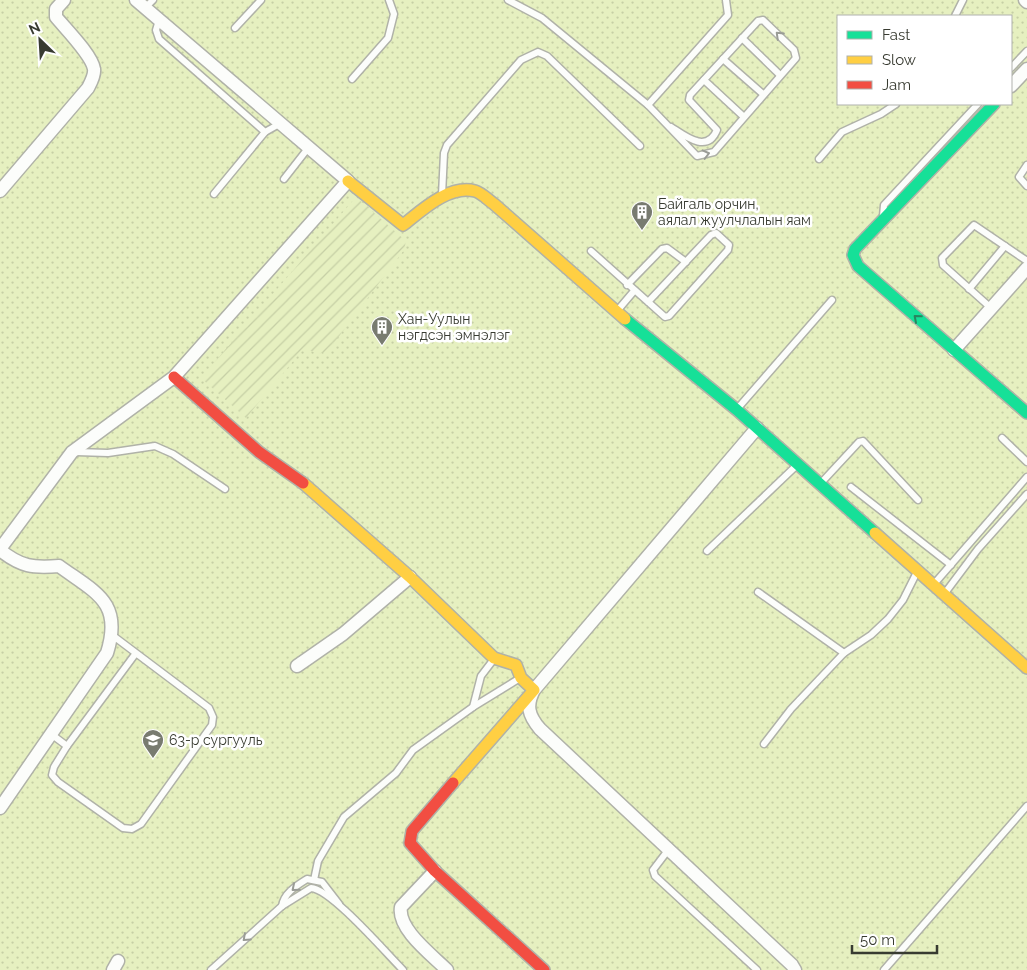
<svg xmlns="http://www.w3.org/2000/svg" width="1027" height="970" font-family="Raleway,sans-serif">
<defs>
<pattern id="park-dots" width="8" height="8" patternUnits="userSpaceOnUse" patternTransform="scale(1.25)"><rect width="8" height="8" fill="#e6f0c0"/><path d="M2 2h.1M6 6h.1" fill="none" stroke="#c6cfa5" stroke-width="1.8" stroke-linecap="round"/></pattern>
<pattern id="garden-furrows" width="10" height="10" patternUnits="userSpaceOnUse" patternTransform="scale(1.25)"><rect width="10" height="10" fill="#e6f0c0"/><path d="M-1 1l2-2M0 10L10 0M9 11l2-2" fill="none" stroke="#c6cfa5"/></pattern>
</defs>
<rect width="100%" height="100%" fill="#eef1e4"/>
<!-- park -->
<path fill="url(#park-dots)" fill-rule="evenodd" d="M0,0h1027v970h-1027zM838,16h173v88h-173z"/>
<!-- garden -->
<path fill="url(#garden-furrows)" d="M356,197l50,44 -2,9 -76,101 -10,3 -14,-6 -58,70 -45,-40z"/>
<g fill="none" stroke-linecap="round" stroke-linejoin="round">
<!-- lane casing -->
<g stroke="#b0b2a8" stroke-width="9">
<g id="lane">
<path d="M508,0l34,18 106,87 49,51 17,-4 82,-94 -2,-8 -27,-26 -4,-4 -5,1 -68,74 -1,5 28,30c-10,24 -32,6 -46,-3"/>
<path d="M145,8l8,-8"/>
<path d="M955,16l8,-16"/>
<path d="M159,20l-3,10 3,9 106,93 16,-9"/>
<path d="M235,28l26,-28"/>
<path d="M742,38l38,37"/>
<path d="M723,59l40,35"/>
<path d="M1011,68l16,-17"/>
<path d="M352,79l36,-41 6,-24 -5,-14"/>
<path d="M704,80l40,37"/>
<path d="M648,105l80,-90 -2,-15"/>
<path d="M819,159l23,-27 39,-18 15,-10"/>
<path d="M1027,165l-8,12 8,9"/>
<path d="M284,179l25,-32"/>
<path d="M214,194l51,-62"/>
<path d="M442,195l2,-42 3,-8 74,-85 17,-8 9,4 93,90"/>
<path d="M883,216l1,-11 94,-101"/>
<path d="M591,251l74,66 4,-1 59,-66 1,-5 -13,-12 -5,2 -63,67"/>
<path d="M627,285l35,-36 5,-1 19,14"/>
<path d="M969,289l36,-43"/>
<path d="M991,308l-48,-43 -1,-7 32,-33 53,36"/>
<path d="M617,311l17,-20"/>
<path d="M738,408l94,-108"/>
<path d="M1002,438l25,24"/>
<path d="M76,452l32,1 47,-7 18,8 52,35"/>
<path d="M821,483l38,-41 4,-1 55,59"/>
<path d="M851,487l100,78"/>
<path d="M707,551l90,-86"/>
<path d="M934,584l93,-107"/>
<path d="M758,592l86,61"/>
<path d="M945,593l33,-44 49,-55"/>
<path d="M112,635l97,73 4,9 -1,8 -71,99 -9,5 -9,-1 -65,-46 -6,-7 2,-8 13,-21 69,-93"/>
<path d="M473,707l47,-29"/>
<path d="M51,734l16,12"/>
<path d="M764,744l27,-35 53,-56 27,-18 17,-16 15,-19 14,-28"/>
<path d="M669,849l-16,21 2,6 102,94"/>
<path d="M314,880l4,-19 26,-44 52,-44 17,-23 60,-43 8,-31 13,-17"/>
<path d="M282,906c2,-13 14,-20 25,-27l15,3 17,22"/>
<path d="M211,970l71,-64 29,-18c20,1 75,65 92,82"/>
<path d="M884,970l143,-164"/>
</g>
</g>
<!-- street casing -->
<g stroke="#b0b2a8" stroke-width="15">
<g id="street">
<path d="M1025,0l2,2"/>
<path d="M1011,86l16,-17"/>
<path d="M0,191l88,-103c3,-6 7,-13 6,-19 -2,-14 -29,-41 -38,-52v-8l8,-9"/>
<path d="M954,350l73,-82"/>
<path d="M757,428l-223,262c-8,15 -6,25 6,39l252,236 3,5"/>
<path d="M0,549l72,-97 102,-75 174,-196 -212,-181"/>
<path d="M0,550c21,17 33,18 59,16 37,27 64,36 48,87l-107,155"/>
<path d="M297,666l46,-32 67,-57"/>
<path d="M435,871l-34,36c-4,22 31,48 46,63"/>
<path d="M113,970l5,-9"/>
</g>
</g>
<!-- fast casing -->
<g stroke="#b0b2a8" stroke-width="14">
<g id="fast">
<path d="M994,104l-139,145 -2,6 5,11 169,147"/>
<path d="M625,319l112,91 138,123"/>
</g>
</g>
<!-- slow casing -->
<g stroke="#b0b2a8" stroke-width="14">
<g id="slow">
<path d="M348,181l55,44c18,-14 46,-41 72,-34 7,2 13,9 19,13l131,115"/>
<path d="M303,483l107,94 84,81 22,7 5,13 13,12 -81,93"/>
<path d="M875,533l152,135"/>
</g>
</g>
<!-- jam casing -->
<g stroke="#b0b2a8" stroke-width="14">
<g id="jam">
<path d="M174,377l85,75 44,31"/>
<path d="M453,783l-41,48 -2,12 25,28 109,99"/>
</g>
</g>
<!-- lane -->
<use href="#lane" stroke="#fcfdfb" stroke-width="6"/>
<!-- street -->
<use href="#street" stroke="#fcfdfb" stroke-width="12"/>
<!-- fast -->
<use href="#fast" stroke="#16e098" stroke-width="11"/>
<!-- slow -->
<use href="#slow" stroke="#ffcf43" stroke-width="11"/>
<!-- jam -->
<use href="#jam" stroke="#f24e42" stroke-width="11"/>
</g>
<!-- one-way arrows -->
<defs><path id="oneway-chevron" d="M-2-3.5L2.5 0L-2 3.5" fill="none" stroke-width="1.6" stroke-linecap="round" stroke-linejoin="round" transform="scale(1.25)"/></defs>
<g stroke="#9a9c96">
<use href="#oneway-chevron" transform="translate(779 35) rotate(-136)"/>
<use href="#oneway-chevron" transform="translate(706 154) rotate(-14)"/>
<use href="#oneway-chevron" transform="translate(295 888) rotate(140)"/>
<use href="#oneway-chevron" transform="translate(246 938) rotate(138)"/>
</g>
<use stroke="#29855f" href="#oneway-chevron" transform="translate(917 318) rotate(-139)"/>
<!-- icons -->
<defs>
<g id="building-pin" transform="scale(1.125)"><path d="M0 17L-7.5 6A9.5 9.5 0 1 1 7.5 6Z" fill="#787b70" stroke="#fff"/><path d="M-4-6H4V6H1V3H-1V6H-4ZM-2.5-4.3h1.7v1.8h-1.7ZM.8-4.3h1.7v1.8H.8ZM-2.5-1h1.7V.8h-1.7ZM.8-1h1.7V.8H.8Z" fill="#fff"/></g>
<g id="school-pin" transform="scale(1.125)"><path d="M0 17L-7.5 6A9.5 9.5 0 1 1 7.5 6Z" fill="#787b70" stroke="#fff"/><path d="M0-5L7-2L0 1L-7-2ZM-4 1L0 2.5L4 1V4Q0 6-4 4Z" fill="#fff"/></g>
</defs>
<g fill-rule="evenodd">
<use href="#building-pin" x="642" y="212"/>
<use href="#building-pin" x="382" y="327"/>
<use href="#school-pin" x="153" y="740"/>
</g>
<g text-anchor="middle" stroke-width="5" stroke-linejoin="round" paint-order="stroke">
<!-- poi labels -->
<g font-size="14" fill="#383b31" stroke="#fff" text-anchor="start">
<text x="658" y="209">Байгаль орчин,<tspan x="658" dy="16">аялал жуулчлалын яам</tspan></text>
<text x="398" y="324">Хан-Уулын<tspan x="398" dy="16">нэгдсэн эмнэлэг</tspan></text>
<text x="169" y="745">63-р сургууль</text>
</g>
</g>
<!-- legend -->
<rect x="837" y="15" width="175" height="90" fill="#ffffff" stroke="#afb1ad"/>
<rect x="847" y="31" width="25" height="8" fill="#16e098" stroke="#afb1ad"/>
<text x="882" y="40" font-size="15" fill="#383b31">Fast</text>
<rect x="847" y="56" width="25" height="8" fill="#ffcf43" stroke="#afb1ad"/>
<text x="882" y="65" font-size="15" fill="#383b31">Slow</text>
<rect x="847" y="81" width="25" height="8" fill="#f24e42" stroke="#afb1ad"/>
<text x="882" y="90" font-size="15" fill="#383b31">Jam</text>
<!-- north arrow -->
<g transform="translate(40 40) rotate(335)" stroke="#ffffff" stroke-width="4" paint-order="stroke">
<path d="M0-4L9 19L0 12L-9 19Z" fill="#383b31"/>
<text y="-8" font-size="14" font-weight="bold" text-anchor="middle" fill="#383b31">N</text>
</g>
<!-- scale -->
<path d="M852 945v8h85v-8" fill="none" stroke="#383b31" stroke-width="2.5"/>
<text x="860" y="945" font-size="15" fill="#383b31" stroke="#ffffff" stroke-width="4" paint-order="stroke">50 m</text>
</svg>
